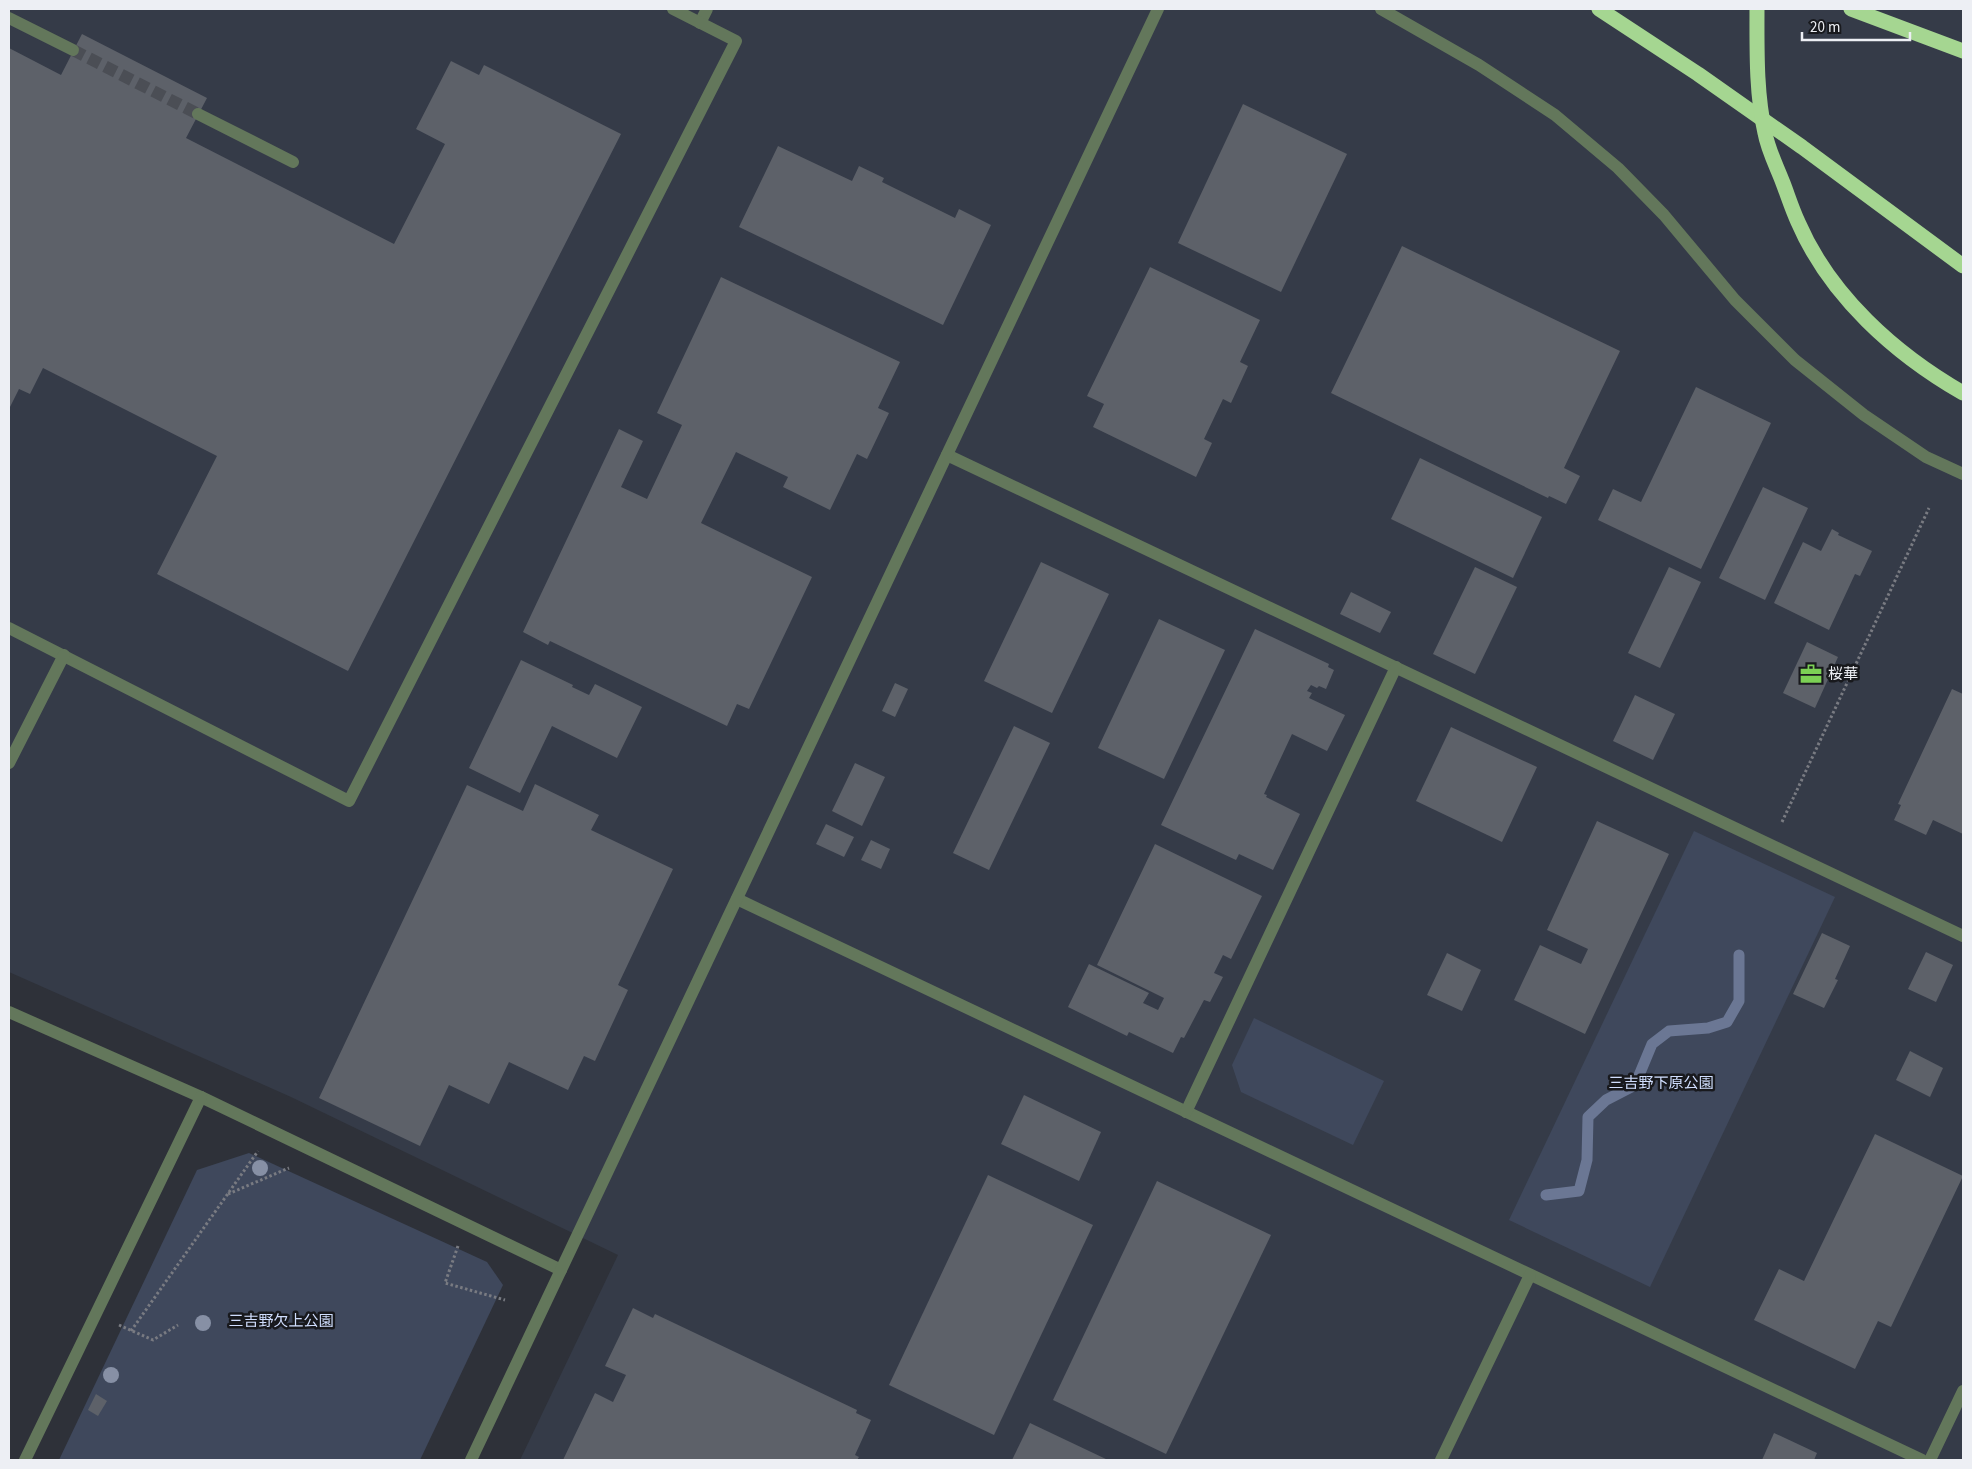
<svg xmlns="http://www.w3.org/2000/svg" width="1972" height="1469" font-family="'Source Sans 3','Noto Sans JP',sans-serif">
<rect width="100%" height="100%" fill="#2e3139"/>
<!-- built -->
<path fill="#353b48" d="M9,9h1954v1451h-1443l98,-205 -327,-158 -282,-125z"/>
<!-- green -->
<g fill="#3f485c">
<path d="M1694,831l141,66 -185,390 -141,-67z"/>
<path d="M1254,1018l130,63 -31,64 -112,-53 -9,-27z"/>
<path d="M249,1153l238,109 16,23 -83,175h-361l138,-290z"/>
</g>
<g fill="none" stroke-linecap="round" stroke-linejoin="round">
<!-- stream -->
<path stroke="#6b7794" stroke-width="11" d="M1546,1195l33,-4 8,-31 1,-43 18,-17 29,-15 17,-41 17,-13 39,-3 19,-6 12,-21v-46"/>
</g>
<!-- building -->
<g fill="#5d6169">
<path d="M82,34l125,64 -21,40 208,106 51,-100 -29,-15 35,-68 28,14 5,-10 137,69 -273,537 -191,-97 60,-118 -174,-88 -13,26 -11,-5 -10,20v-361l52,27z"/>
<path d="M1243,104l104,50 -66,138 -103,-49z"/>
<path d="M778,146l74,35 7,-15 25,12 -2,4 73,36 4,-9 32,16 -48,100 -204,-98z"/>
<path d="M1402,246l218,105 -56,117 16,8 -14,28 -17,-8 -1,2 -217,-105z"/>
<path d="M1150,267l110,53 -20,42 8,4 -17,37 -8,-4 -19,40 8,4 -16,34 -103,-50 11,-23 -17,-8z"/>
<path d="M721,277l179,85 -22,46 11,5 -22,46 -10,-5 -27,56 -47,-23 5,-10 -52,-25 -35,71 111,54 -63,132 -12,-5 -10,22 -177,-85 -2,4 -25,-13 96,-203 24,12 -22,46 26,12 35,-74 -25,-12z"/>
<path d="M1696,387l75,36 -70,146 -103,-49 15,-31 28,13z"/>
<path d="M1420,458l122,59 -29,61 -122,-59z"/>
<path d="M1763,487l45,21 -43,92 -46,-22z"/>
<path d="M1832,529l7,4 -1,2 34,16 -12,25 -5,-2 -26,56 -55,-27 29,-61 18,9z"/>
<path d="M1041,562l68,32 -57,119 -68,-32z"/>
<path d="M1475,567l42,20 -42,87 -42,-20z"/>
<path d="M1669,567l32,15 -41,86 -32,-15z"/>
<path d="M1351,592l40,20 -11,21 -40,-19z"/>
<path d="M1159,619l66,31 -61,129 -66,-31z"/>
<path d="M1255,629l74,35 -1,3 6,3 -8,19 -7,-3 -2,2 -6,-3 -4,6 5,2 -3,5 36,17 -18,36 -35,-17 -28,60 3,1 -1,2 34,17 -27,56 -34,-16 -3,6 -75,-35z"/>
<path d="M1807,642l31,15 -23,51 -32,-15z"/>
<path d="M521,660l52,25 -1,2 17,8 6,-11 47,23 -25,51 -65,-32 -32,67 -51,-25z"/>
<path d="M895,683l13,6 -13,28 -13,-6z"/>
<path d="M1952,689l11,5v140l-30,-14 -7,15 -32,-15 7,-15 -3,-1z"/>
<path d="M1635,695l40,19 -22,46 -40,-19z"/>
<path d="M1014,726l36,17 -61,127 -36,-17z"/>
<path d="M1451,727l86,40 -35,75 -86,-41z"/>
<path d="M855,763l30,14 -23,49 -30,-15z"/>
<path d="M535,784l64,31 -8,15 82,39 -55,116 10,5 -33,71 -11,-5 -16,34 -59,-28 -20,42 -40,-19 -29,61 -101,-48 148,-313 56,26z"/>
<path d="M1597,821l72,33 -84,180 -71,-34 26,-55 41,19 7,-15 -41,-19z"/>
<path d="M826,824l28,13 -10,20 -28,-13z"/>
<path d="M871,840l19,9 -9,20 -20,-9z"/>
<path d="M1155,844l107,52 -31,63 -8,-4 -9,18 9,4 -13,25 -6,-2 -20,38 -3,-1 -8,16 -44,-21 -2,4 -59,-29 21,-43 60,29 -6,10 15,7 6,-12 -67,-33z"/>
<path d="M1822,933l28,13 -15,33 3,1 -14,28 -31,-14z"/>
<path d="M1926,952l27,13 -17,37 -28,-13z"/>
<path d="M1447,953l34,17 -19,41 -35,-16z"/>
<path d="M1910,1051l33,17 -13,29 -34,-17z"/>
<path d="M1024,1095l77,37 -22,49 -78,-37z"/>
<path d="M1875,1134l88,42 -72,151 -13,-6 -23,48 -101,-49 25,-51 25,12z"/>
<path d="M988,1175l105,50 -99,210 -105,-50z"/>
<path d="M1157,1181l114,54 -105,219 -113,-54z"/>
<path d="M633,1308l20,10 2,-4 202,96 -1,3 15,7 -16,35 4,2 -2,3h-294l32,-67 18,9 13,-27 -21,-9z"/>
<path d="M96,1394l11,7 -9,15 -10,-6z"/>
<path d="M1030,1423l78,37h-96z"/>
<path d="M1774,1433l43,20 -3,7h-52z"/>
</g>
<g fill="none" stroke-linecap="round" stroke-linejoin="round">
<!-- minor-tunnel -->
<path stroke="#4b4e55" stroke-width="12" stroke-dasharray="12 6" stroke-linecap="butt" d="M73,50l125,64"/>
<!-- path -->
<g stroke="#797b82" stroke-width="3" stroke-dasharray="2.5 2.5" stroke-linecap="butt">
<path d="M1782,822l147,-314"/>
<path d="M228,1194l61,-26"/>
<path d="M458,1246l-13,37 60,17"/>
<path d="M119,1325l34,15 25,-15"/>
<path d="M131,1331l127,-180"/>
</g>
<!-- minor -->
<g stroke="#63775b" stroke-width="12">
<path d="M1381,9l98,56 76,50 63,53 46,47 71,85 60,60 69,55 62,42 37,17"/>
<path d="M9,18l64,32"/>
<path d="M700,23l7,-14"/>
<path d="M198,114l95,48"/>
<path d="M947,455l1016,481"/>
<path d="M9,628l340,173 387,-760 -63,-32"/>
<path d="M9,763l55,-108"/>
<path d="M737,899l1185,561"/>
<path d="M9,1012l192,85 360,173"/>
<path d="M1186,1112l210,-445"/>
<path d="M25,1460l176,-363"/>
<path d="M471,1460l687,-1451"/>
<path d="M1441,1460l89,-185"/>
<path d="M1930,1460l33,-69"/>
</g>
<!-- highway -->
<g stroke="#a5d691" stroke-width="15">
<path d="M1599,9l99,65 104,73 161,119"/>
<path d="M1757,9c0,41 -1,84 8,124 3,17 12,34 18,50 5,13 9,26 15,39 32,74 97,132 165,171"/>
<path d="M1851,9l112,42"/>
</g>
</g>
<!-- trees -->
<g fill="#8790a5">
<circle cx="260" cy="1168" r="8"/>
<circle cx="203" cy="1323" r="8"/>
<circle cx="111" cy="1375" r="8"/>
</g>
<!-- icons -->
<defs>
<g id="office-bare" transform="scale(1.725)"><path d="M-6-3h4V-5.5h4V-3h4V5H-6ZM-1-4.5V-3h2v-1.5ZM-6 0V1H6V0Z" fill="#7cd155" stroke="#18191d" stroke-width="2.5" paint-order="stroke"/></g>
</defs>
<g fill-rule="evenodd">
<use href="#office-bare" x="1811" y="674"/>
</g>
<g text-anchor="middle" stroke-width="5" stroke-linejoin="round" paint-order="stroke">
<!-- poi labels -->
<g font-size="15" fill="#edeff4" stroke="#18191d" text-anchor="start">
<text x="1828" y="679">桜華</text>
</g>
<!-- park labels -->
<g font-size="15" fill="#d0defe" stroke="#18191d">
<text x="1661" y="1088">三吉野下原公園</text>
<text x="281" y="1326">三吉野欠上公園</text>
</g>
</g>
<!-- border -->
<rect width="1972" height="1469" fill="none" stroke="#edeff4" stroke-width="20"/>
<!-- scale -->
<path d="M1802 32v8h108v-8" fill="none" stroke="#edeff4" stroke-width="2.5"/>
<text x="1810" y="32" font-size="15" fill="#edeff4" stroke="#18191d" stroke-width="4" paint-order="stroke">20 m</text>
</svg>
